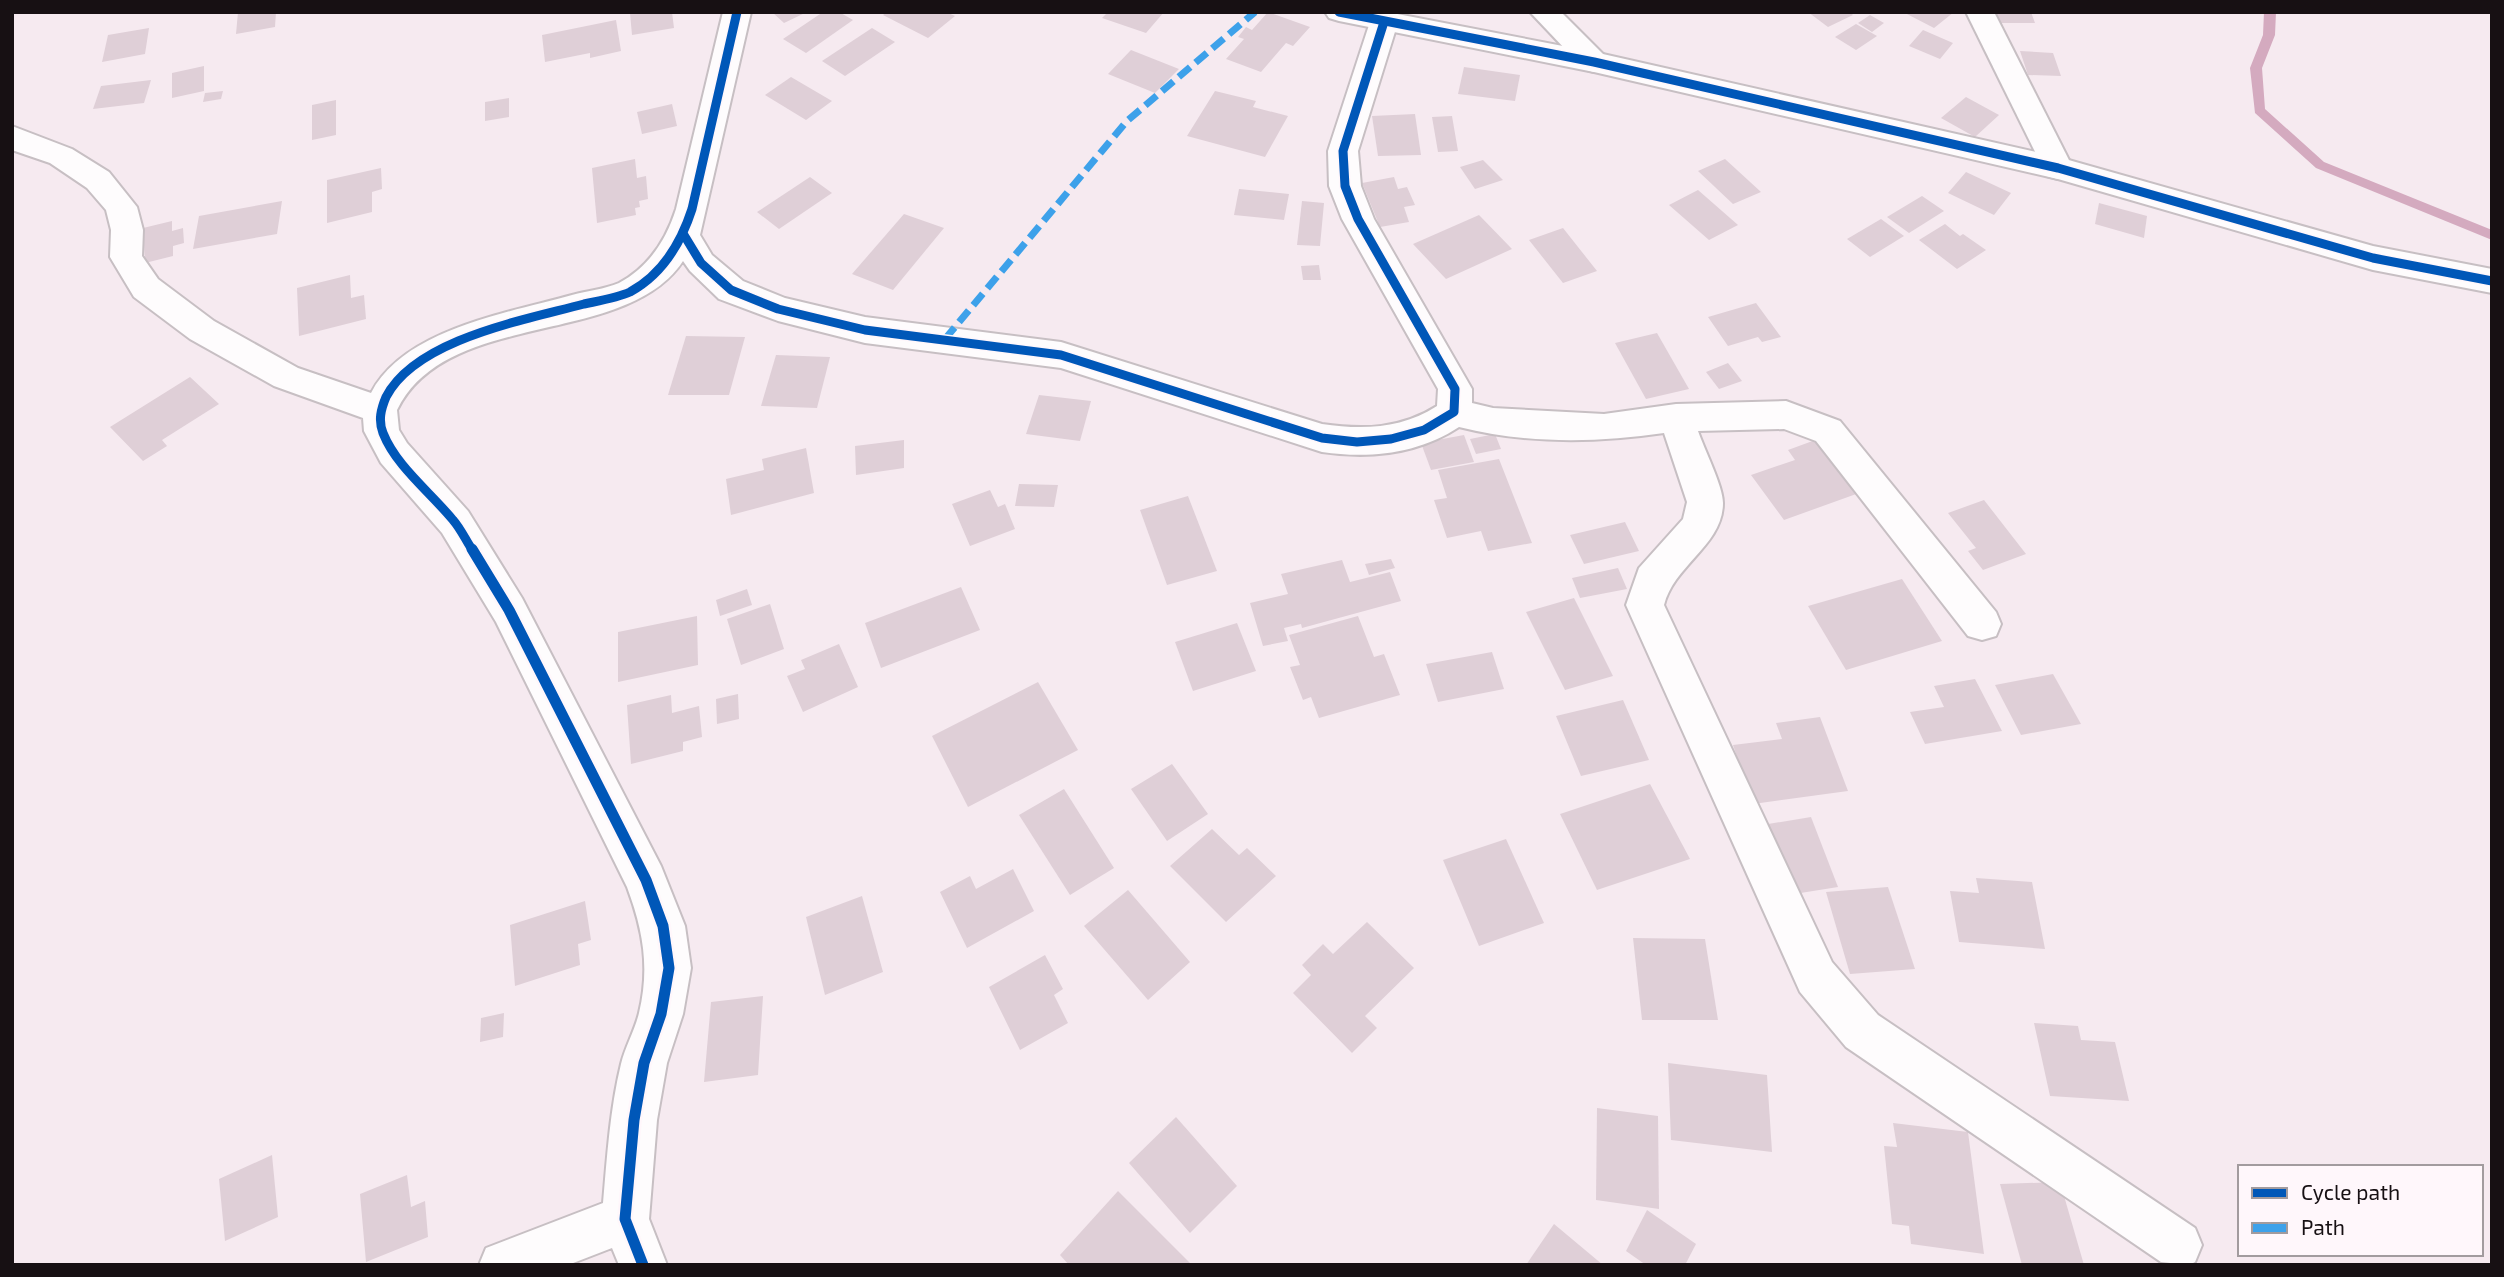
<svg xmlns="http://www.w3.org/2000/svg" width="2504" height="1277" font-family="'Exo 2',sans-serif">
<rect width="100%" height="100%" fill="#f6eaf0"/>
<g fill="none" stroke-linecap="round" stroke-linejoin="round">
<!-- stream -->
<path fill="#d4aabf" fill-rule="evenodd" d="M2264,12h12l-1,23 -13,33 3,41 59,53 168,68v10l-176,-72 -61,-55 -5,-45 13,-33z"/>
</g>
<!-- building -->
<g fill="#dfcfd7">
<path d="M238,12h38l-1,15 -39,7z"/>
<path d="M672,12l2,16 -42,7 -2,-22z"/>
<path d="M772,12h35l-23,11z"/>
<path d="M823,12h16l14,8 -47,33 -23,-14z"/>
<path d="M887,12h59l9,4 -27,22 -45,-23z"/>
<path d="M1108,12h56l-18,21 -44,-15z"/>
<path d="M1268,12l42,15 -17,19 -7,-3 -25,29 -35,-13 18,-20 -6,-2 8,-10 6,3z"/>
<path d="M1808,12h42l3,3 -25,12z"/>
<path d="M1903,12h51l-20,16z"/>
<path d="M1994,12h37l4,11h-37z"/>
<path d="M1870,15l14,8 -12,9 -14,-9z"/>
<path d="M616,20l5,31 -31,7v-5l-45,9 -3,-27z"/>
<path d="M1856,24l21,12 -21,14 -21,-13z"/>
<path d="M149,28l-4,26 -43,8 6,-27z"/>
<path d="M872,28l23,14 -50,34 -23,-15z"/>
<path d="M1923,30l30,13 -13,16 -31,-13z"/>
<path d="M1131,50l48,19 -24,24 -47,-19z"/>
<path d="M2020,51l33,2 8,23 -33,-1z"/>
<path d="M204,66v25l-32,7v-25z"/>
<path d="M1464,67l56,8 -5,26 -57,-7z"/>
<path d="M791,77l41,24 -26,19 -41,-25z"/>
<path d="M151,80l-7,23 -51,6 8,-23z"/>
<path d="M223,91l-2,8 -18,3 2,-9z"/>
<path d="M1215,91l41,10 -3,6 35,9 -23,41 -78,-21z"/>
<path d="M1966,97l33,18 -24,22 -34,-19z"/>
<path d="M509,98v19l-24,4v-19z"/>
<path d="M336,100v35l-24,5v-35z"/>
<path d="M672,104l5,22 -35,8 -5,-22z"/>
<path d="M1415,114l6,41 -43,1 -6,-40z"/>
<path d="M1452,116l6,35 -20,1 -6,-35z"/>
<path d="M635,159l2,19 9,-2 2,23 -9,2 1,6 -5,1 1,7 -39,8 -5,-55z"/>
<path d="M1725,159l36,33 -28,12 -35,-33z"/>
<path d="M1483,160l20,20 -28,9 -15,-22z"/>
<path d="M381,168l1,21 -10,3v20l-45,11v-43z"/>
<path d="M1966,172l45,21 -17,22 -46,-22z"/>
<path d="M810,177l22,16 -53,36 -22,-17z"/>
<path d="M1394,177l4,12 9,-2 8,18 -11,2 5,15 -29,5 -18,-44z"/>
<path d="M1239,189l50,5 -5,26 -50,-5z"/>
<path d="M1698,190l40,35 -29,15 -40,-35z"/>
<path d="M1922,196l22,15 -35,22 -22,-16z"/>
<path d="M282,201l-5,33 -84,15 6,-33z"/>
<path d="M1302,201l22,2 -4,43 -23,-1z"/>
<path d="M2099,203l48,13 -3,22 -49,-14z"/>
<path d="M904,214l40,14 -51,62 -41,-16z"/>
<path d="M1479,215l33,34 -66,30 -33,-35z"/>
<path d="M1881,219l23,17 -34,21 -23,-18z"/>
<path d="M172,221v10l11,-3 1,15 -11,3v10l-28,7 -2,-35z"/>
<path d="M1945,224l15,12 3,-2 23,16 -29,19 -38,-29z"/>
<path d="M1563,228l34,43 -34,12 -34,-43z"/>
<path d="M1319,265l2,15h-18l-2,-14z"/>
<path d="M350,275l1,23 13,-3 2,24 -67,17 -2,-48z"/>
<path d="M1756,303l25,34 -19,5 -4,-5 -30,9 -20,-29z"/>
<path d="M1657,333l32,56 -43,10 -31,-56z"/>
<path d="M686,336l59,1 -16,58h-61z"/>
<path d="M776,355l54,2 -13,51 -56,-2z"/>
<path d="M1728,363l14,18 -23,8 -13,-17z"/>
<path d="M190,377l29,27 -57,36 5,6 -24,15 -33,-34z"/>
<path d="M1039,395l52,6 -11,40 -54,-7z"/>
<path d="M1495,434l6,15 -25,5 -6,-15z"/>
<path d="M1464,435l10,27 -43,8 -10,-27z"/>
<path d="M1818,439l41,54 -75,27 -33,-45 44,-15 -7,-10z"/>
<path d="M904,440v28l-48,7 -1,-29z"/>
<path d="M806,448l8,45 -83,22 -5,-36 38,-9 -2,-11z"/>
<path d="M1499,459l33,84 -44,8 -7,-20 -34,7 -13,-38 13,-2 -9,-28z"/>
<path d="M1019,484l39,1 -4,22 -39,-1z"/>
<path d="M990,490l8,17 7,-3 10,25 -45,17 -18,-42z"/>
<path d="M1188,496l29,75 -50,14 -27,-75z"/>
<path d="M1984,500l42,54 -43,16 -15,-19 8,-3 -28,-35z"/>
<path d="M1625,522l14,29 -55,13 -14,-29z"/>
<path d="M1391,559l4,9 -26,7 -4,-11z"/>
<path d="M1342,560l8,22 40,-10 11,29 -99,27 -1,-4 -17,4 4,13 -25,5 -13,-43 38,-9 -7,-20z"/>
<path d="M1618,568l9,21 -47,9 -8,-20z"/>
<path d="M1902,579l40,62 -96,29 -38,-64z"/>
<path d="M961,587l19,43 -99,38 -16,-45z"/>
<path d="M747,589l5,16 -32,11 -4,-16z"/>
<path d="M1574,598l39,78 -48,14 -39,-78z"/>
<path d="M770,604l14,45 -43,16 -14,-46z"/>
<path d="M697,616l1,49 -80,17v-50z"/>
<path d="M1358,616l16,41 10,-3 16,41 -81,23 -8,-21 -8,3 -13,-33 10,-2 -11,-30z"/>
<path d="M1237,623l19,48 -63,20 -18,-49z"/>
<path d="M839,644l19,43 -55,25 -16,-36 18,-7 -4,-9z"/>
<path d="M1492,652l12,37 -66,13 -12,-38z"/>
<path d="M2053,674l28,50 -60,11 -26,-50z"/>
<path d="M1975,679l27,52 -77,13 -15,-32 34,-5 -10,-21z"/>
<path d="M1038,682l40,68 -110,57 -36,-71z"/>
<path d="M738,694l1,25 -22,5 -1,-25z"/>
<path d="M671,695l1,18 27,-7 3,31 -19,5v9l-52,13 -4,-59z"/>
<path d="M1623,700l26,60 -68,16 -25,-60z"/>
<path d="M1820,717l28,74 -95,13 -20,-59 49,-6 -6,-16z"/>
<path d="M1172,764l36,50 -41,27 -36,-52z"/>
<path d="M1650,784l40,75 -93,31 -37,-76z"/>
<path d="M1064,789l50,79 -44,27 -51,-80z"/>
<path d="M1811,817l27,70 -50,8 -26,-70z"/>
<path d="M1212,829l27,26 8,-7 29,28 -50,46 -56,-56z"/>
<path d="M1506,839l38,84 -65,23 -36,-86z"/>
<path d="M1013,869l21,42 -67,37 -27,-56 30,-16 6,13z"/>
<path d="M1976,878l56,4 13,67 -86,-7 -9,-51 29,2z"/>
<path d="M1888,887l27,82 -65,5 -24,-82z"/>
<path d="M1128,890l62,72 -42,38 -64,-74z"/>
<path d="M862,896l21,76 -58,23 -19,-78z"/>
<path d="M585,901l6,39 -13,4 2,21 -65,21 -5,-61z"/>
<path d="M1367,922l47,46 -49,48 12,12 -25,25 -59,-60 18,-18 -9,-10 21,-21 10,10z"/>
<path d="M1633,938l72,1 13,81h-76z"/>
<path d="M1045,955l18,34 -9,6 14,28 -48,27 -31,-63z"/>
<path d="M763,996l-5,79 -54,7 7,-80z"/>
<path d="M504,1013l-1,24 -23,5 1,-24z"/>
<path d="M2034,1023l44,3 3,14 34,2 14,59 -79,-5z"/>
<path d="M1668,1063l99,12 5,77 -101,-12z"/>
<path d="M1597,1108l61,8 1,93 -63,-9z"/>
<path d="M1176,1117l61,69 -47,47 -61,-70z"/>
<path d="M1893,1123l75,9 16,122 -73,-10 -2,-18 -17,-2 -8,-78 13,1z"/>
<path d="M272,1155l6,62 -53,24 -6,-62z"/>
<path d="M407,1175l4,32 14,-6 3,36 -62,25 -6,-68z"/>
<path d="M2060,1182l24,83h-62l-22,-81z"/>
<path d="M1118,1191l74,74h-123l-9,-10z"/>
<path d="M1647,1210l49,34 -11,21h-39l-20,-14z"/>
<path d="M1554,1224l49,41h-77z"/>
</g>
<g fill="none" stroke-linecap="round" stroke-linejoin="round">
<!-- street casing -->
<g stroke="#c7bfc3" stroke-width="4">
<g id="street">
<path d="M723,12h28l-51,223 12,20 31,26 42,17 80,19 196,25 261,82c41,6 79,5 115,-18l1,-17 -96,-170 -13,-33 -1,-35 42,-129 4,-6 10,-3 10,3 4,6 -40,129 3,35 13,33 98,170v14l21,5 111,6 72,-10 110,-3 54,20 156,191 5,12 -5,12 -14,4 -14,-4 -152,-195 -32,-12 -86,2c6,18 25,55 25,72 0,42 -49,62 -59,102l168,357 46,53 317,213 7,17 -7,17 -6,3 -28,-3 -315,-215 -46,-55 -174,-387 13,-37 44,-49 4,-17 -23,-69c-68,10 -138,11 -205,-6 -41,27 -90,32 -137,25l-261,-84 -196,-25 -87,-22 -59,-22 -29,-28 -7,-10c-57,87 -236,47 -286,149l2,20 8,13 61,68 54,87 139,268 24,60 6,42 -8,46 -16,49 -10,57 -8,99 18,46h-48l-7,-17 -44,17h-89l7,-17 117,-45c4,-46 7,-94 18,-139 4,-17 14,-34 18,-51 11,-46 4,-83 -12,-126l-131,-265 -54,-89 -61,-70 -17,-32 -1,-13 -89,-32 -84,-47 -56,-42 -24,-40 1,-27 -5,-20 -19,-22 -37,-25 -38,-13v-24l60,23 37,23 28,35 6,23 -1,26 16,23 56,42 84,47 73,25c33,-64 137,-80 201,-98 15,-4 33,-6 47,-12 30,-16 47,-43 57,-74z"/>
<path d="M1530,12h31l43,43 5,7 -5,7 -10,3 -10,-3z"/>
<path d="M1966,12h28l79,156 -4,8 -11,3 -11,-3z"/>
</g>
</g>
<!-- secondary casing -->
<g stroke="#c7bfc3" stroke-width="4">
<path id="secondary" d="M1325,12h62l207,40 464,105 315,89 119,23v24l-119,-23 -315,-91 -464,-107 -255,-51 -10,-3z"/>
</g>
<!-- street -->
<use href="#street" fill="#fefcfd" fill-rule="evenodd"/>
<!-- secondary -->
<use href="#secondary" fill="#fefcfd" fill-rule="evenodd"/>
<!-- quiet -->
<path stroke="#3da1ea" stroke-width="7" stroke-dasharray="15 7" stroke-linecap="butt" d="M945,339l182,-218 128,-109"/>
<!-- cycleway-far1 casing -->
<g stroke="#fff7fb" stroke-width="12">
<g id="cycleway-far1">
<path d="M1339,12l255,50 464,106 315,90 119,23"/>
<path d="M684,235l17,28 30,27 47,19 87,21 196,25 261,83 35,4 34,-3 33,-9 30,-18 1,-23 -97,-170 -13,-33 -2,-35 41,-129"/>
<path d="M473,551c-7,-10 -12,-22 -20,-31 -23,-28 -57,-54 -70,-87 -5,-13 -2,-24 3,-36 30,-58 139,-77 198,-93 14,-3 33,-6 46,-12 33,-18 51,-49 62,-83l45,-197"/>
</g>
</g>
<!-- cycleway casing -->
<g stroke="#fff7fb" stroke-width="16">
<path id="cycleway" d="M472,549l37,61 137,270 17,46 6,42 -8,46 -17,49 -10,57 -9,99 18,46"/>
</g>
<!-- cycleway-far1 -->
<use href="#cycleway-far1" stroke="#0057b8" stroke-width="9"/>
<!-- cycleway -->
<use href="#cycleway" stroke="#0057b8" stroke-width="11"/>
</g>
<!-- border -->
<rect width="2504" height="1277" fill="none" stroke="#171013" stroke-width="28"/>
<!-- legend -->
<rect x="2238" y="1165" width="245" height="91" fill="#fff7fb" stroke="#a29b9e" stroke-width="2"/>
<rect x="2252" y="1188" width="35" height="10" fill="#0057b8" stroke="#a29b9e" stroke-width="2"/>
<text x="2301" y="1200" font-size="21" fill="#171013">Cycle path</text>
<rect x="2252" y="1223" width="35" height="10" fill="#3da1ea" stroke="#a29b9e" stroke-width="2"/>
<text x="2301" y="1235" font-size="21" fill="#171013">Path</text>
</svg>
